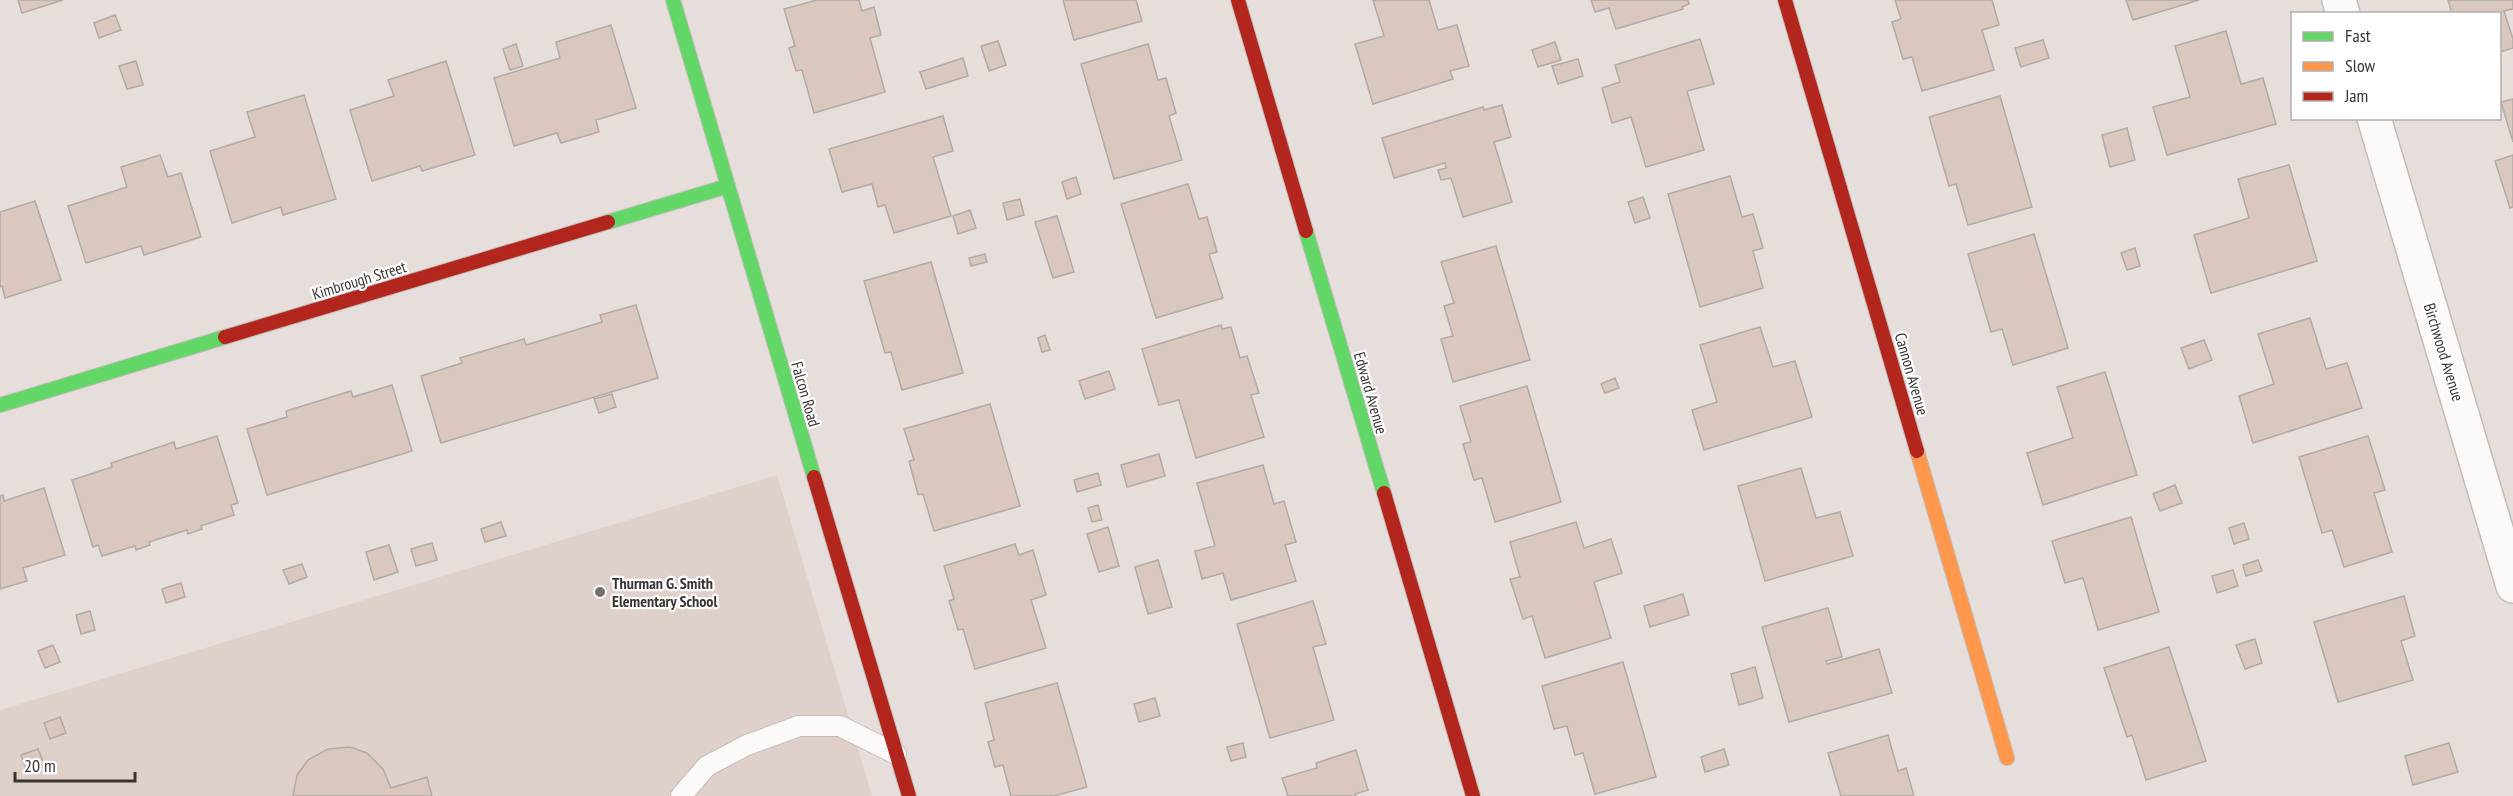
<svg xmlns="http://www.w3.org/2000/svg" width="2513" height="796" font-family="'PT Sans Narrow',sans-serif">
<rect width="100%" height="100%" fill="#e6deda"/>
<!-- built -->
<path fill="#e0d0cb" d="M777,475l95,321h-872v-86z"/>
<!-- building -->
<g fill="#dac7be" stroke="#b1aba8" stroke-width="1.5">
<path d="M18,0h45l-41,13z"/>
<path d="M817,0h42l3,11 12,-4 7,28 -11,3 15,54 -71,21 -12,-43 -6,1 -7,-23 6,-2 -11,-37z"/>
<path d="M1063,0h73l6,21 -68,19z"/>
<path d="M1373,0h56l9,30 19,-5 12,41 -19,5 3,8 -80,25 -18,-60 29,-8z"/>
<path d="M1591,0h97l1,4 -7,3 1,2 -67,20 -7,-21 -14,4z"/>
<path d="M1895,0h97l7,25 -17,5 12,40 -72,21 -10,-34 -9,2 -11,-37 9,-3z"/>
<path d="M2126,0h73l-66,20z"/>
<path d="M2448,0h65v9l-9,2 9,28v9l-13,4v-38h-48z"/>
<path d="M115,15l6,15 -22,8 -5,-15z"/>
<path d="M611,25l25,83 -40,12 3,12 -38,11 -4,-10 -43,13 -20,-68 66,-20 -4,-16z"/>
<path d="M2226,31l15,53 22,-6 13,46 -109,31 -14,-48 37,-10 -15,-51z"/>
<path d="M1700,39l14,45 -27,7 17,59 -58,17 -15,-50 -19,6 -10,-35 18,-6 -5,-17z"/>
<path d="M2043,40l6,18 -28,9 -6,-19z"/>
<path d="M998,41l8,24 -17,6 -8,-25z"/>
<path d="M1555,42l6,18 -23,7 -6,-17z"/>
<path d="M516,44l7,22 -13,4 -7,-21z"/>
<path d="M1148,44l10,36 8,-2 10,35 -7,3 13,44 -68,19 -33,-115z"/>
<path d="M963,58l5,18 -42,13 -6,-17z"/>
<path d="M1578,59l5,17 -25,8 -6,-18z"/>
<path d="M136,61l7,24 -16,4 -8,-23z"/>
<path d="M446,61l29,94 -53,16 -2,-5 -48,15 -22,-71 44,-14 -6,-16z"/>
<path d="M304,95l32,104 -53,16 -2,-8 -49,16 -22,-72 45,-14 -8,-25z"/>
<path d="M2000,96l32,111 -64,18 -12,-41 -7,2 -20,-69z"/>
<path d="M2513,99v43l-12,-40z"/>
<path d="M1502,105l9,32 -17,5 18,60 -49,15 -12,-39 -10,2 -3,-10 8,-2 -1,-5 -51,15 -12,-40 101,-31 1,3z"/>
<path d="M943,116l10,35 -20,6 18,59 -57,17 -9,-28 -7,2 -6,-23 -30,8 -13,-43z"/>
<path d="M2127,128l8,32 -25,7 -8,-32z"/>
<path d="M160,155l8,22 13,-4 20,64 -57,18 -3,-9 -55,17 -18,-57 59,-19 -6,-20z"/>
<path d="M2513,155v52l-3,1 -15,-47z"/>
<path d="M2289,165l28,96 -106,32 -17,-58 55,-17 -11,-39z"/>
<path d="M1730,176l12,41 11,-3 10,34 -10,3 10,37 -63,19 -32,-113z"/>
<path d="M1076,177l5,17 -14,5 -5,-17z"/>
<path d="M1188,184l11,35 8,-2 10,35 -8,2 14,44 -67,20 -35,-114z"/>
<path d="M1643,197l7,21 -15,5 -7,-21z"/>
<path d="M1020,199l4,16 -17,5 -4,-17z"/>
<path d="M35,201l26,79 -56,18 -3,-12 -2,1v-75z"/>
<path d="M970,210l6,18 -18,6 -5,-18z"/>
<path d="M1057,216l17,56 -21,6 -18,-56z"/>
<path d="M2034,234l34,114 -55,17 -11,-36 -11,3 -23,-78z"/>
<path d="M1496,246l34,114 -77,22 -12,-43 12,-3 -9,-30 10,-3 -13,-41z"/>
<path d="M2135,248l5,18 -13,4 -6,-17z"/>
<path d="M985,254l2,8 -16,4 -2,-8z"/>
<path d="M931,262l32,111 -61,17 -11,-38 -6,1 -21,-72z"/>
<path d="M636,305l22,73 -217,65 -20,-67 41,-13 -2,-5 64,-19 2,6 76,-23 -2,-7z"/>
<path d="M2310,318l16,51 21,-6 15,45 -109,35 -14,-47 35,-12 -16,-50z"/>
<path d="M1221,325l1,4 9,-2 9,31 7,-2 12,37 -8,2 13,42 -68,21 -17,-58 -20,5 -17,-56z"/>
<path d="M1760,327l13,40 22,-6 17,56 -108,33 -12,-40 25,-8 -17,-57z"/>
<path d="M1045,335l5,15 -8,2 -4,-14z"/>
<path d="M2204,340l8,20 -23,9 -8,-21z"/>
<path d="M1109,371l6,18 -30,10 -6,-18z"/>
<path d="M2105,372l32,103 -94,30 -16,-52 46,-15 -16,-51z"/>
<path d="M1615,378l4,10 -14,5 -4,-9z"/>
<path d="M392,385l20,66 -145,44 -20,-66 40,-12 -1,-6 65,-20 2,6z"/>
<path d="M1527,386l34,116 -66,20 -13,-44 -8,2 -11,-36 8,-2 -11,-36z"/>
<path d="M612,394l4,13 -17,6 -5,-14z"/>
<path d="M990,404l30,102 -86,25 -11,-37 -5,1 -9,-34 5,-1 -10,-31z"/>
<path d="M217,436l21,67 -7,2 3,10 -33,11 1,3 -14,5 -1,-4 -38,12 1,3 -14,5 -1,-4 -33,10 -4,-11 -5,2 -21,-67 40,-13 -1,-4 63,-21 2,7z"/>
<path d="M2368,436l17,54 -11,3 18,59 -48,15 -12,-37 -10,3 -23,-76z"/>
<path d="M1159,454l6,22 -38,11 -6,-22z"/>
<path d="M1263,465l11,39 10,-3 12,41 -11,3 11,36 -65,19 -8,-27 -21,6 -7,-28 20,-5 -18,-63z"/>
<path d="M1801,468l15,50 24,-6 13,44 -88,25 -27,-95z"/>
<path d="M1098,473l3,12 -24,7 -3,-12z"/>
<path d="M2175,485l7,18 -22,8 -7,-17z"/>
<path d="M44,488l21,67 -42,13 4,13 -27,8v-93l3,-1 1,6z"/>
<path d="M1098,505l4,15 -10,2 -4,-14z"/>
<path d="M2131,517l28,95 -61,18 -15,-52 -18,5 -13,-42z"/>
<path d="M501,522l5,14 -21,6 -4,-13z"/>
<path d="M1576,522l8,26 27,-9 11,34 -28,9 17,56 -66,20 -13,-42 -9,3 -13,-40 10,-2 -10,-35z"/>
<path d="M2244,523l5,16 -15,5 -5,-16z"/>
<path d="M1108,527l11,39 -20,6 -12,-38z"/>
<path d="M432,543l5,17 -21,6 -5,-17z"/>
<path d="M1015,544l4,11 14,-5 13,45 -15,5 15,48 -71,21 -12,-40 -5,1 -9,-29 5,-2 -10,-33z"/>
<path d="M389,545l9,27 -24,8 -8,-28z"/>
<path d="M1158,560l14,47 -24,7 -13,-47z"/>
<path d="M2258,560l4,11 -16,5 -3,-11z"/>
<path d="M302,564l5,13 -18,7 -6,-14z"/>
<path d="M2233,570l5,16 -21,7 -5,-17z"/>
<path d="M181,583l4,14 -19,6 -4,-14z"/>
<path d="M1683,594l6,21 -39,12 -6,-21z"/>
<path d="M2404,596l11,40 -14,5 12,39 -75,22 -24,-80z"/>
<path d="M1313,601l13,43 -13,3 21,73 -64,18 -33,-114z"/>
<path d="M1828,608l14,49 -16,4 1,3 52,-15 13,44 -103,29 -27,-95z"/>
<path d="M90,611l5,19 -14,4 -5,-19z"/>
<path d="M2255,639l7,24 -17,6 -9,-24z"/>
<path d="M53,645l7,17 -15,6 -7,-17z"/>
<path d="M2169,647l37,114 -60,19 -14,-45 -5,2 -23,-69z"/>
<path d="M1623,662l33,115 -61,17 -12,-41 -8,2 -8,-29 -13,3 -12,-43z"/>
<path d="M1755,667l8,31 -24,7 -8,-31z"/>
<path d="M1057,683l30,104 -33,9h-43l-8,-31 -8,2 -7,-25 6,-2 -9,-37z"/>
<path d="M1155,698l5,18 -21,6 -5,-18z"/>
<path d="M60,717l6,16 -16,6 -6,-16z"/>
<path d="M1888,735l10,36 8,-3 8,28h-73l-13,-43z"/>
<path d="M1243,743l3,14 -15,4 -4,-14z"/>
<path d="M2449,743l9,29 -45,13 -8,-29z"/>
<path d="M350,747l17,6 16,16 8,19 36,-11 5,19h-139l4,-21 11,-15 20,-11z"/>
<path d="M38,749l7,17 -18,6 -6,-17z"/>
<path d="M1724,749l5,16 -24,7 -4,-15z"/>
<path d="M1356,750l12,40 -13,4 1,2h-68l-6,-18 35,-10 -1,-5z"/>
</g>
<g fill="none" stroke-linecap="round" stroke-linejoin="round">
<!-- lane casing -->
<g stroke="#c3bdba" stroke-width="22">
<path id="lane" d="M681,796l26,-30 40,-21 52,-19h41l56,28"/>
</g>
<!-- street casing -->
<g stroke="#c3bdba" stroke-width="36">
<g id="street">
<path d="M2339,0l4,14"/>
<path d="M2374,118l139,468"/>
</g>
</g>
<!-- fast casing -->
<g stroke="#c3bdba" stroke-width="16">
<g id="fast">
<path d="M673,0l141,477"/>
<path d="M608,222l120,-36"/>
<path d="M1306,231l78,262"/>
<path d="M0,405l225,-68"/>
</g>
</g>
<!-- slow casing -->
<g stroke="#c3bdba" stroke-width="16">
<path id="slow" d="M1917,451l90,307"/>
</g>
<!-- jam casing -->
<g stroke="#c3bdba" stroke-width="16">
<g id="jam">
<path d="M1238,0l68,231"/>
<path d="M1785,0l132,451"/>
<path d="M225,337l383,-115"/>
<path d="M814,477l95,319"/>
<path d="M1384,493l89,303"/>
</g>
</g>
<!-- lane -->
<use href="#lane" stroke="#fbfaf9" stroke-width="20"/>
<!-- street -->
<use href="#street" stroke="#fbfaf9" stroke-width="33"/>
<!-- fast -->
<use href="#fast" stroke="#63d668" stroke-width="14"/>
<!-- slow -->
<use href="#slow" stroke="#ff974d" stroke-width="14"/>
<!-- jam -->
<use href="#jam" stroke="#b3261e" stroke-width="14"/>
</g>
<!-- markers -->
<circle fill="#76706d" stroke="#fff" stroke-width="2" cx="600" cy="592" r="6"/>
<g text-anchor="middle" stroke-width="4.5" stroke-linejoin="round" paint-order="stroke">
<!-- street labels -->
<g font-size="16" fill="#393432" stroke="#fff">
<text transform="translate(359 280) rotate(-17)" y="6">Kimbrough Street</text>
<text transform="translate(2444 352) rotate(73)" y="6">Birchwood Avenue</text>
<text transform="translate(1912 374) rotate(74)" y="6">Cannon Avenue</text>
<text transform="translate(1371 393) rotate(74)" y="6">Edward Avenue</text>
<text transform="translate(806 394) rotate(74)" y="6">Falcon Road</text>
</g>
<!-- poi labels -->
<g font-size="16" font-weight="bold" fill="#393432" stroke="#fff" text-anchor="start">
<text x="612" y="589">Thurman G. Smith<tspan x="612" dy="18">Elementary School</tspan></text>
</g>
</g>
<!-- legend -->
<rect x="2291" y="12" width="210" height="108" fill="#ffffff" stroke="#b0aead" stroke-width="1.5"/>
<rect x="2303" y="32" width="30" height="9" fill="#63d668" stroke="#b0aead" stroke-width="1.5"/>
<text x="2345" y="42" font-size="18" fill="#393432">Fast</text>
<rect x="2303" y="62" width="30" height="9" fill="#ff974d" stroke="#b0aead" stroke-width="1.5"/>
<text x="2345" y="72" font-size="18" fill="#393432">Slow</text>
<rect x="2303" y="92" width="30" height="9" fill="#b3261e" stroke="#b0aead" stroke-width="1.5"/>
<text x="2345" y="102" font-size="18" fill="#393432">Jam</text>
<!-- scale -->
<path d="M15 772v9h120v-9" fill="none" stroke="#393432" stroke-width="3"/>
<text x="24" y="772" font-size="18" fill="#393432" stroke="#ffffff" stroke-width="4.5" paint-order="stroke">20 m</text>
</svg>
